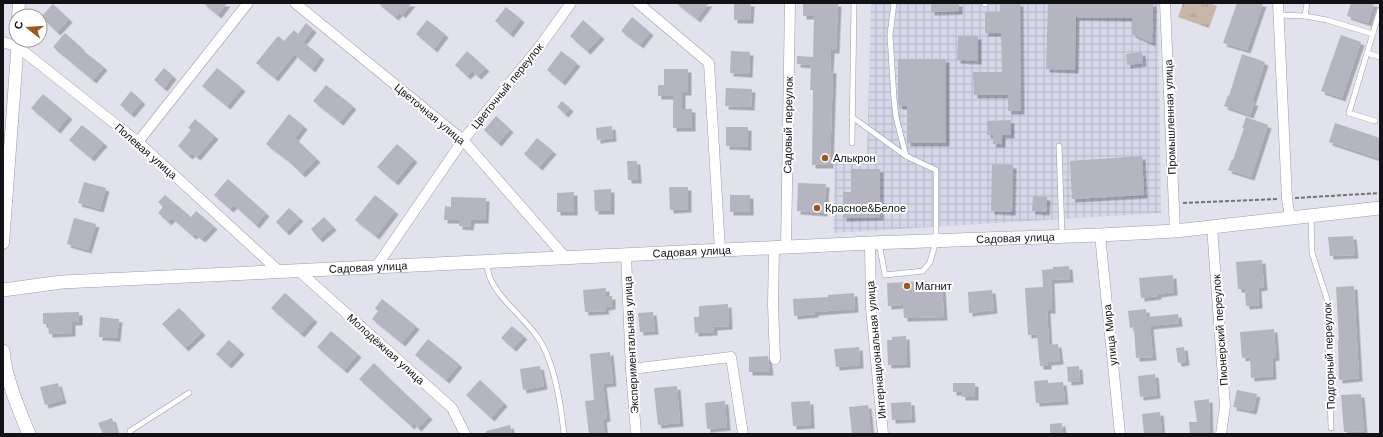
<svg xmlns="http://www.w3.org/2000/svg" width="1383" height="437" font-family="'Work Sans',sans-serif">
<defs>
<pattern id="industrial-grid" width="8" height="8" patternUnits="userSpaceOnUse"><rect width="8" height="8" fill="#d5d7e9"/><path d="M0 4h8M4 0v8" fill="none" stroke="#b6b8c7"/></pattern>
<pattern id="park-tufts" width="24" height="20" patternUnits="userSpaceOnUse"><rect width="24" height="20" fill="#c8b6a8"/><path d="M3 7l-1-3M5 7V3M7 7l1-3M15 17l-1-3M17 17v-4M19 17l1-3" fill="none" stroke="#ab9b90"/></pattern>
<filter id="shadow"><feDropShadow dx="3.5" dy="3.5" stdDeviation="0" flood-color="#0004"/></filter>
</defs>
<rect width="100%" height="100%" fill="#e1e2ed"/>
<!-- industrial -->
<path fill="url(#industrial-grid)" d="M871,3h287l3,210 -328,20 2,-72 32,-2z"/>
<!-- park -->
<path fill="url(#park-tufts)" d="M1183,3h26l8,3 -8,22 -31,-11z"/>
<!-- building -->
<g fill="#b4b5c0" filter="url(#shadow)">
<path d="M203,3h24l-9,12z"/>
<path d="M378,3h34l-10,12 -2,-3 -5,5z"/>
<path d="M676,3h33l-12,16z"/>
<path d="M734,3h17l-1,17h-16z"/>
<path d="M803,3h35l-2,47h-5l-1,20h3l-3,95h-18l1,-75h-3l1,-25 -14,-1v-8l16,1 1,-41h-11z"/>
<path d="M931,3h28v8l-28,1z"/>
<path d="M1000,3h20l1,108h-13v-16h-34l-1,-23h29l-1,-39h-16v-21h15z"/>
<path d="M1048,3h105l-1,40 -20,-9v-16l-56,-1 -1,53 -29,-1z"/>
<path d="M1237,3h26l-16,47 -24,-7z"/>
<path d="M1351,3h23l-6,20 -21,-7z"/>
<path d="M53,4l16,15 -12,13 -16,-15z"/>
<path d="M506,7l15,12 -11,15 -15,-13z"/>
<path d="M632,17l18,15 -10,13 -19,-14z"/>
<path d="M427,20l18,14 -11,15 -18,-15z"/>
<path d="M583,20l18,16 -14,15 -17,-15z"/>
<path d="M306,23l7,6 -10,13 18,14 -9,13 -18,-15 -19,24 -19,-15 22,-27 6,5 10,-11 4,4z"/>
<path d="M65,33l17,15 -1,1 23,18 -11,13 -40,-33z"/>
<path d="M1341,35l20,7 -19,56 -21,-7z"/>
<path d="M958,36h20v25l-21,-1z"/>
<path d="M467,51l19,17 -8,8 -6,-5 -5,5 -12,-11z"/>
<path d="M561,51l16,12 -15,19 -15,-12z"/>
<path d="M731,51l19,1 -1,22 -19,-1z"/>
<path d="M1142,52l1,11 -16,2 -1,-11z"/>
<path d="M1242,54l23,8 -13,40h3l-5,13 -26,-9 4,-11 1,1z"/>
<path d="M898,59h48v84h-39v-37h-8l-1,-3z"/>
<path d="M164,68l9,8 -9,12 -10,-8z"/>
<path d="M217,68l25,20 -15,18 -25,-20z"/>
<path d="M664,69h24v23h-6v17h10v19h-19v-32h-15v-11h6z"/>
<path d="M326,85l27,21 -13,16 -27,-21z"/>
<path d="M726,88l26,1 -1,18 -26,-1z"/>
<path d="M131,91l11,10 -11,13 -11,-9z"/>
<path d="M43,94l26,22 -12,14 -26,-22z"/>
<path d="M562,101l8,7 -5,6 -8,-7z"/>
<path d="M289,114l15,12 -9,12 22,21 -15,15 -16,-15 -20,-15z"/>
<path d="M496,116l14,13 -12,14 -14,-13z"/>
<path d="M1246,117l22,8 -17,52 -23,-7 4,-11 1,1 11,-32h-2z"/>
<path d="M195,119l20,17 -18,21 -5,-4 -3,3 -11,-10 13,-16 -3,-2z"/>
<path d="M1011,120v15h-9v9h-9v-9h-6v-14z"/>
<path d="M1335,123l45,15v21l-51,-17z"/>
<path d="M82,125l22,18 -13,15 -22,-18z"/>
<path d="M612,126l1,12 -16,2 -1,-12z"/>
<path d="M726,127h22v20l-22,-1z"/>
<path d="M537,138l16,13 -14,16 -15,-13z"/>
<path d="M397,144l17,15 -19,23 -18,-15z"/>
<path d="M1142,156l2,39 -72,4 -2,-38z"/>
<path d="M627,161h10l1,19h-10z"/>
<path d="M992,164l21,1 -1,47 -21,-1z"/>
<path d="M851,169h29v48l-37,1v-26h8z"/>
<path d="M228,179l38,34 -10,12 -22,-20 -4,4 -16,-14z"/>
<path d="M84,182l22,6 -6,21 -22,-6z"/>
<path d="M798,183l28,1 -2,29 -27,-2z"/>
<path d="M669,187h19v22l-18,1z"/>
<path d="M611,189v22h-16l-1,-21z"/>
<path d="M574,192v20h-17v-19z"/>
<path d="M165,195l26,22 5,-6 18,15 -12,13 -7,-5 -2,2 -21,-18 -4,4 -10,-9 5,-6 -5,-5z"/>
<path d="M375,195l20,16 -19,25 -21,-16z"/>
<rect x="730" y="195" width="20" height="17"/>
<path d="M1033,196l14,1 -1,15 -14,-1z"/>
<path d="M451,197l35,1 -1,22h-14l-1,7 -11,-1v-6h-15l1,-14 6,1z"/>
<path d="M289,208l11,10 -14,14 -10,-10z"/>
<path d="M324,217l9,10 -14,12 -8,-10z"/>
<path d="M74,218l22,6 -8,26 -21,-6z"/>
<path d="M1353,236l2,19 -25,1 -2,-19z"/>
<path d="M1262,260l2,27 -6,1 1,17 -13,1 -1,-17h-7l-2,-27z"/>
<path d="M1069,266l1,13 -19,1 1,30h-5l2,35 9,-1 2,17 -12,1v4h-8l-3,-32 -9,1 -3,-47 18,-1 -1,-17 11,-1v-2z"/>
<path d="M1173,275l1,17 -16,2v2l-17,2 -2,-20z"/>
<path d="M926,281v5h16l2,31 -40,1 -1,-13 -15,1 -1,-23z"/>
<path d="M1354,286l5,92 -20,2 -1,-40h1l-3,-53z"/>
<path d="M606,288v8h6v10l-7,1 1,4 -21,1 -2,-22z"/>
<path d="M992,290l2,20 -25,3 -1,-21z"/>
<path d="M285,293l29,26 -13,15 -30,-26z"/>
<path d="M854,293l1,16 -40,3v2l-21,2 -1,-17 35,-2v-2z"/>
<path d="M382,299l34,27 -14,17 -30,-24 6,-8 -3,-3z"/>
<path d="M728,304l1,22 -15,1v5l-19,1 -1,-16h5v-11z"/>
<path d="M179,308l23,24 -17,16 -23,-24z"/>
<path d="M1146,309l1,8 31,-3 1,9 -29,3 3,31 -17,1 -2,-31 -4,1 -2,-17z"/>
<path d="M79,312v10h-7v11l-23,1 -1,-10h-5v-11z"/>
<path d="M653,312l2,19 -15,1 -2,-19z"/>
<path d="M100,317l19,2 -2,19 -18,-1z"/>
<path d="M512,326l12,10 -11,12 -12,-10z"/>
<path d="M1274,329l2,28 -4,1 1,18 -22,2 -1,-21 -8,1 -2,-26z"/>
<path d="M331,331l27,23 -14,16 -27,-23z"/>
<path d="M906,336l1,28 -19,1 -1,-25h5v-3z"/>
<path d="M428,339l31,25 -13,16 -31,-25z"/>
<path d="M229,340l12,11 -13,14 -12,-11z"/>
<path d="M859,347l1,18 -24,2 -2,-18z"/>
<path d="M1184,347l2,15 -8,1 -2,-15z"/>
<path d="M610,352l3,31 -10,1 4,34 -4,1 2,15h-16l-4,-33 9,-1 -4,-46z"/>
<path d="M768,356l2,16h-21v-15z"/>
<path d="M374,363l15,15 40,38 -11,12 -5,-5 -2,3 -52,-47z"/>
<path d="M540,366l4,20 -21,4 -3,-21z"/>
<path d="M1079,366l1,15 -12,1 -1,-15z"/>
<path d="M1155,374l2,21 -17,2 -2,-21z"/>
<path d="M480,380l24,23 -13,15 -25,-23z"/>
<path d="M1048,380v3l15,-1 2,19 -29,2 -2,-22z"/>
<path d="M58,383l5,17 -18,5 -5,-18z"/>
<path d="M953,383h22v14h-13v-5h-9z"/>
<path d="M677,386l3,37 -22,2 -4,-37z"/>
<path d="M1237,390l20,4 -4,17 -20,-4z"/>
<path d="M1361,394l3,37 -20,1 -3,-37z"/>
<path d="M1209,399l1,35h-20l-1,-12h8l-3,-21z"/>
<path d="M725,401l2,26 -20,2 -2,-26z"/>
<path d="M810,401l1,24 -18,1 -2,-24z"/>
<path d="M911,402l1,17 -20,1 -1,-17z"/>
<path d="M868,405l3,29h-19l-3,-27z"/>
<path d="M1160,412l2,21 -18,1 -2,-20z"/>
<path d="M112,418l5,16h-14l-5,-11z"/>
<path d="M1062,423l1,11h-13v-10z"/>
<path d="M510,425l2,9h-26v-3z"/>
</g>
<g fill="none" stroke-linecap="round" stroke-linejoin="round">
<!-- service casing -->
<g stroke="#9b9da7" stroke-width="6">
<g id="service">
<path d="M894,3l-4,32 4,64 2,18 10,39"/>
<path d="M985,4v-1"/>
<path d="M1279,15l26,1 22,4 46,14"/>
<path d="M1305,16l2,-13"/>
<path d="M1367,53l13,4"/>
<path d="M852,117l54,39 30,14v71l-6,21 -7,9 -38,4 -6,-32"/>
<path d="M1375,121l-26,-8 31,-103"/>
<path d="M852,143l2,-140"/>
<path d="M1059,146l3,90"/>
<path d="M1311,217l1,36 15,46 4,129"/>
<path d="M487,263c1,5 1,11 3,15 10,22 32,38 46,57 18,23 25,70 28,99"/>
<path d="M130,434v-3l59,-38"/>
</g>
</g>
<!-- minor casing -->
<g stroke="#9b9da7" stroke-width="11">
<g id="minor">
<path d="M295,3l168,137 103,118"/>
<path d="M638,3l71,60 11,187"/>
<path d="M1165,3l10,228"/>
<path d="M1278,3l9,196 3,18"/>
<path d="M3,42l15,5 120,95 142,130"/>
<path d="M138,142l110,-139"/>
<path d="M1212,226l13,180 -4,28"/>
<path d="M1100,235l20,199"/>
<path d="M870,243l1,65 12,126"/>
<path d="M786,247l4,-244"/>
<path d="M774,248l-1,57 2,54"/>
<path d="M626,255l5,114 5,65"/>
<path d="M376,267l87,-127 77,-94 31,-43"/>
<path d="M299,271l153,137 13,26"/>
<path d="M631,369l100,-12 12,77"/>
</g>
</g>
<!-- tertiary casing -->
<g stroke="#9b9da7" stroke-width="13">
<g id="tertiary">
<path d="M18,16l1,-13"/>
<path d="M3,243l15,-203"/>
</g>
</g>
<!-- secondary casing -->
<g stroke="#9b9da7" stroke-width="14">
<g id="secondary">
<path id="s1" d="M3,290l59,-8 808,-39 230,-8 75,-4 205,-23"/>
<path d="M3,351c2,26 16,59 26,83"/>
</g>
</g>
<!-- path -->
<g stroke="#707178" stroke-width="2" stroke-dasharray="4 2" stroke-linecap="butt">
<path d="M1295,198l85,-5"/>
<path d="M1183,203l94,-4"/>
</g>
<!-- service -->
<use href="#service" stroke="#fff" stroke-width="5"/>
<!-- minor -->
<use href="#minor" stroke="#fff" stroke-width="10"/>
<!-- tertiary -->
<use href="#tertiary" stroke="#fff" stroke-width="12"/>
<!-- secondary -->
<use href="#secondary" stroke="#fff" stroke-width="13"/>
</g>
<!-- markers -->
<g fill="#985a1f" stroke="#fff" stroke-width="1.5">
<circle cx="825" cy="158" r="4"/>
<circle cx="817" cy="208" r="4"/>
<circle cx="907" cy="286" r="4"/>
</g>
<g text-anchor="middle" stroke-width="4" stroke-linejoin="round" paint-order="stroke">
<!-- street labels -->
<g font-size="11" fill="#121216" stroke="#fff">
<text transform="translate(507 86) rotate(-51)" y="4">Цветочный переулок</text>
<text transform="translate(430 114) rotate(40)" y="4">Цветочная улица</text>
<text transform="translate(1170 117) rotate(-92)" y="4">Промышленная улица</text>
<text transform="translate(788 125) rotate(-89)" y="4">Садовый переулок</text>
<text transform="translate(146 151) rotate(41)" y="4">Полевая улица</text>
<text dy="4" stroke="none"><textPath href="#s1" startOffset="1014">Садовая улица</textPath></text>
<text dy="4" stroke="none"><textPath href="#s1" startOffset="690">Садовая улица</textPath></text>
<text dy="4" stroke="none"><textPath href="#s1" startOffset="366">Садовая улица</textPath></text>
<text transform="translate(1220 330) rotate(-94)" y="4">Пионерский переулок</text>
<text transform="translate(1110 335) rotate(-96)" y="4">улица Мира</text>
<text transform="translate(631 345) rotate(-93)" y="4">Экспериментальная улица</text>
<text transform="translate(386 349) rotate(42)" y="4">Молодёжная улица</text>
<text transform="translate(876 350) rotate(-95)" y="4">Интернациональная улица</text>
<text transform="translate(1329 356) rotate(-92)" y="4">Подгорный переулок</text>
</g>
<!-- poi labels -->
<g font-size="11" fill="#121216" stroke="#fff" text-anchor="start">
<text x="833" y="162">Алькрон</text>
<text x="825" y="212">Красное&amp;Белое</text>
<text x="915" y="290">Магнит</text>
</g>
</g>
<!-- border -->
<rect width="1383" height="437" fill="none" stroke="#121216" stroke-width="8"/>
<!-- north arrow -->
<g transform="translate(28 28) rotate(287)"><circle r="19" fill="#ffffff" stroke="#a0a0a2"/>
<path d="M0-3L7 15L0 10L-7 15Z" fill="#985a1f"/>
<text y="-6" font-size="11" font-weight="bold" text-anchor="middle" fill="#121216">С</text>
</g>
</svg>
